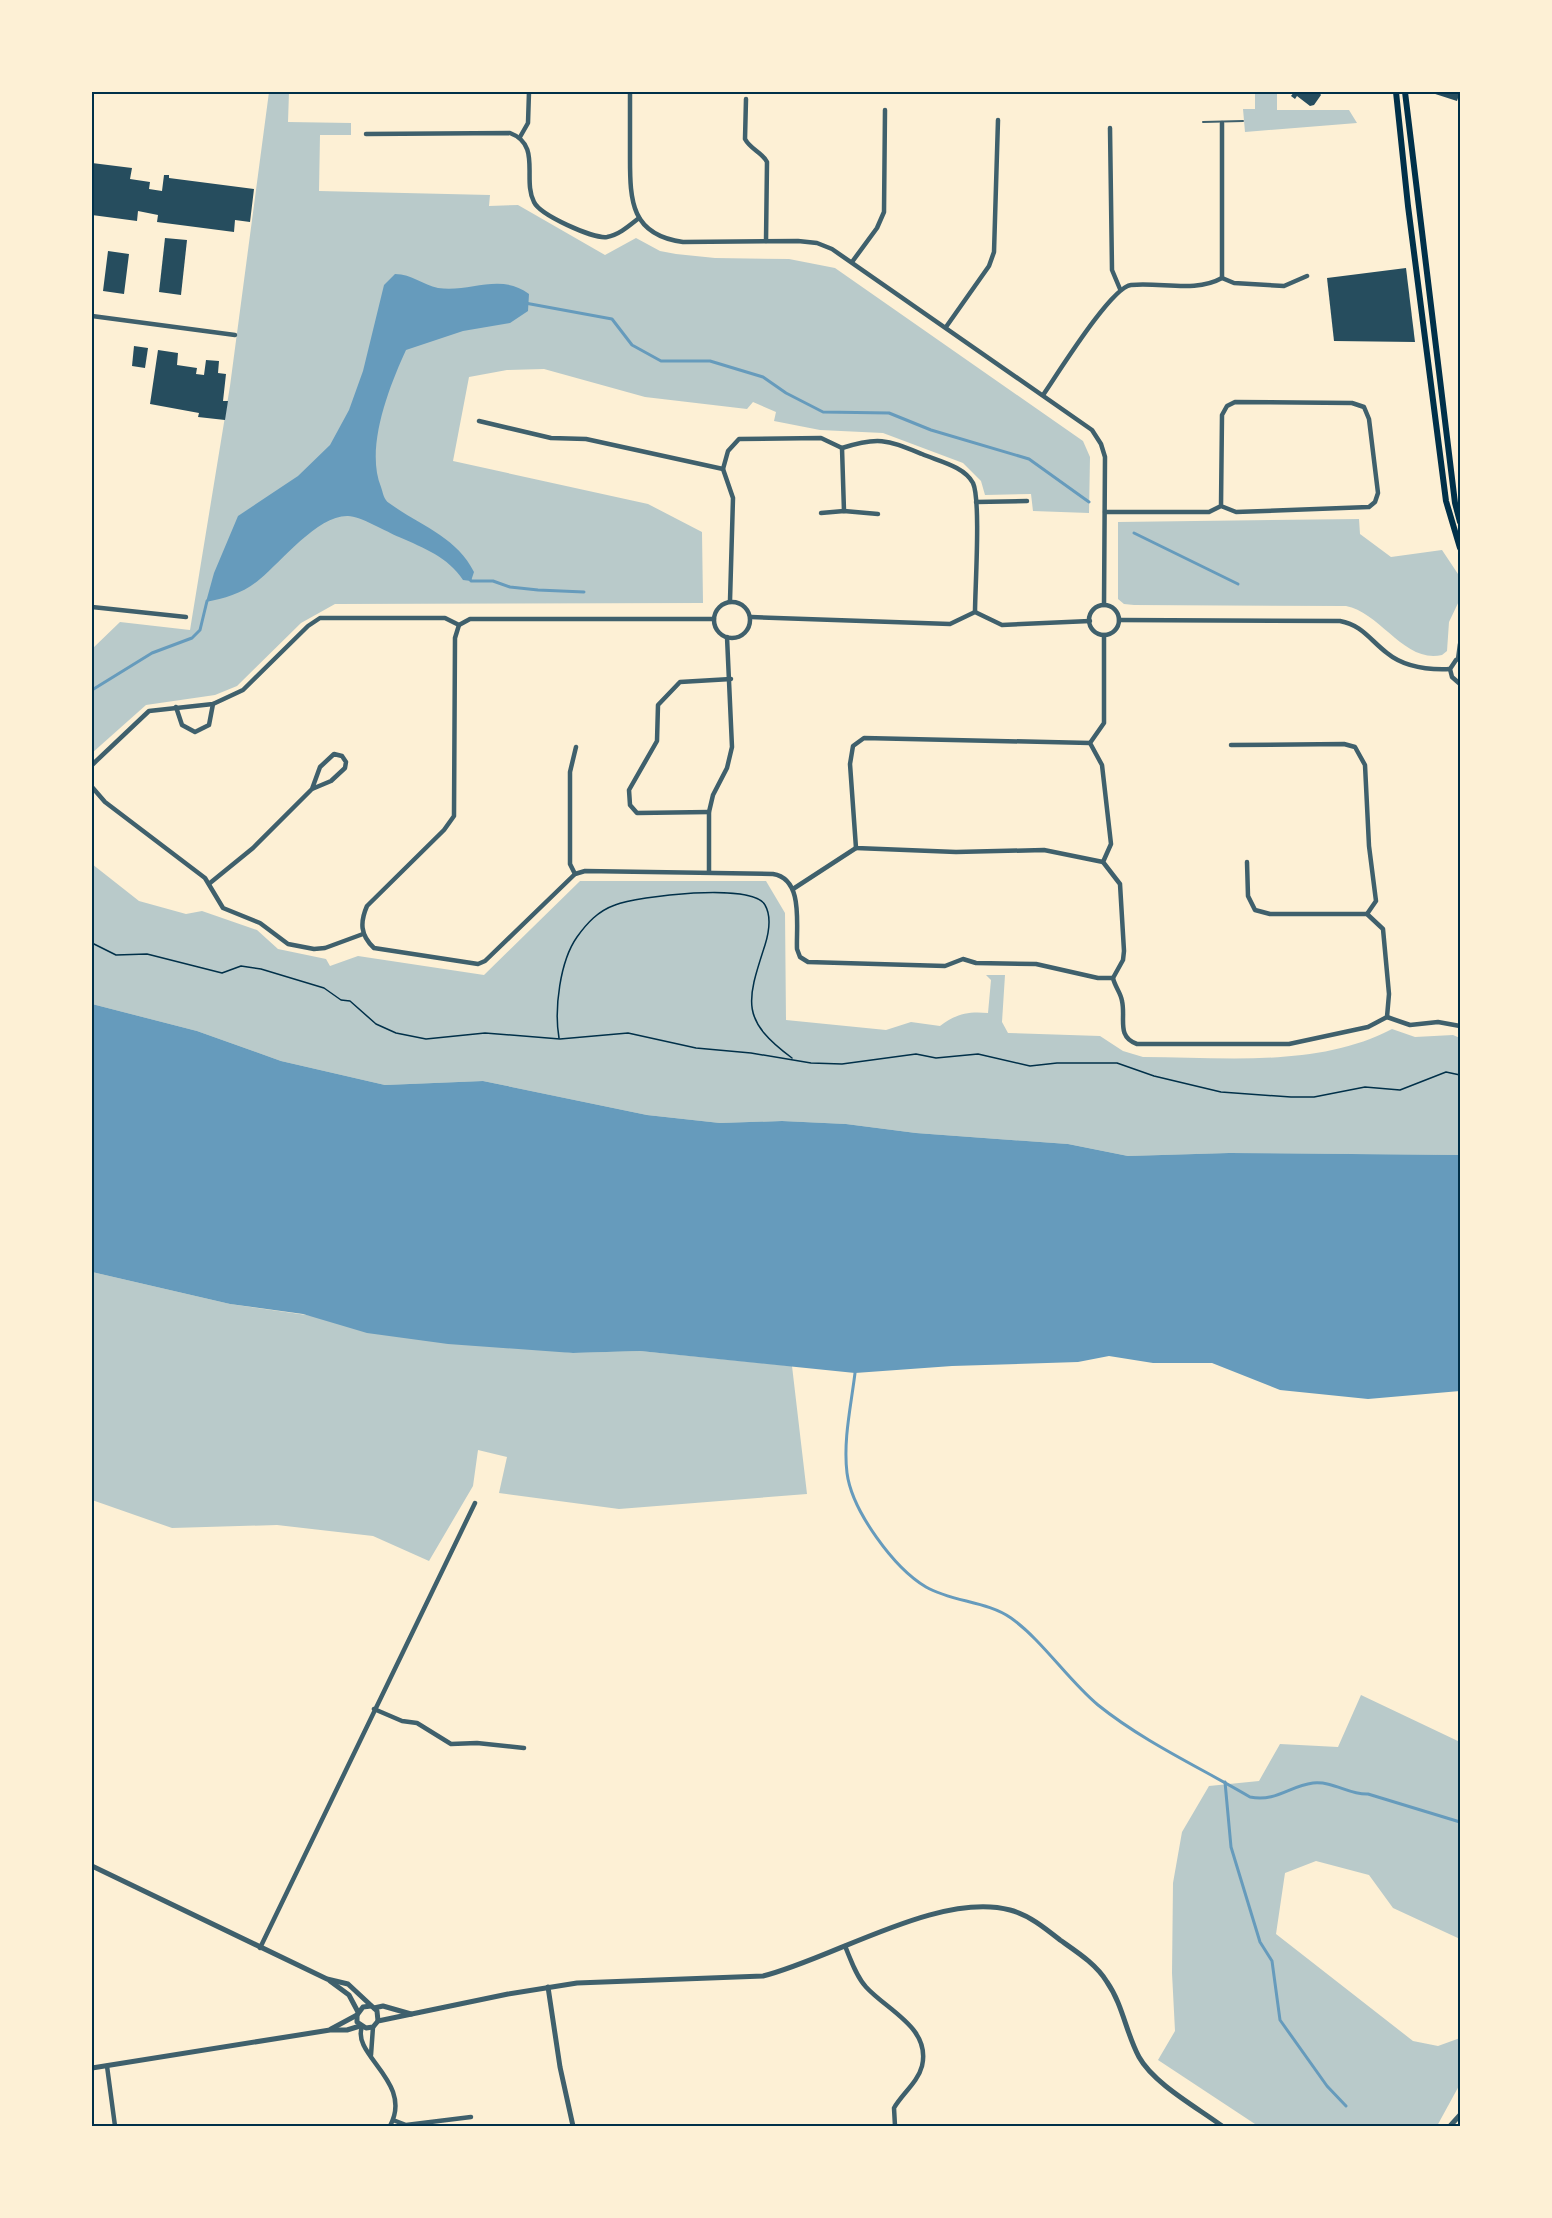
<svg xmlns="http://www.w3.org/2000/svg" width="1552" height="2218" font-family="Signika,sans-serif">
<rect width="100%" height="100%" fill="#fdf0d5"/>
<!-- green -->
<g fill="#b9caca">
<path d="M269,92h20l-1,30 63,1v12h-31l-1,56 171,4 -1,11 29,-1 87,50 31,-17 24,13 16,3 39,4 74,1 46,9 248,173 7,16 -1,56 -56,-2 -2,-17 -46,1 -4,-14 -18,-18 -80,-30 -63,-3 -46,-9 2,-9 -23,-10 -6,7 -102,-12 -101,-28 -37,1 -38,7 -16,84 195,43 54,28 1,71 -368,1 -34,19 -64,63 -22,9 -69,10 -54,48v-104l28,-27 70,8 40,-244z"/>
<path d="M1255,92h22v18h72l8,13 -112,9 -2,-23h12z"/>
<path d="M1359,519l1,15 31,23 51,-7 18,27v22l-11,23 -2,29 -5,4c-37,9 -62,-43 -96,-49l-212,-1 -10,-1 -6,-5v-77z"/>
<path d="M92,864l47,37 47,13 16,-3 55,19 21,19 48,10 4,7 28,-10 126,19 96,-94h186l19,32 1,107 100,10 25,-8 29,4c16,-12 28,-15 48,-13l3,-33 -5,-5h19l-3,47 6,11 92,3 23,15 20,6c81,0 175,11 249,-28l23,8 38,-2 7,3v117l-231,-2 -101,3 -60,-12 -152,-11 -70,-9 -64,-3 -62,2 -73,-8 -164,-34 -98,4 -104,-24 -84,-30 -105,-27z"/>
<path d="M92,1272l138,32 342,49 68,-2 152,15 15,128 -188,15 -120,-16 8,-36 -29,-7 -5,36 -44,75 -56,-25 -96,-11 -105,3 -80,-28z"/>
<path d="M1361,1695l99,47v197l-67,-31 -24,-33 -53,-14 -31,12 -9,61 137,107 25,5 22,-8v46l-23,42h-179l-100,-66 17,-29 -3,-58 1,-90 9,-51 27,-46 50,-5 21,-37 58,3z"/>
</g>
<!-- water -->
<g fill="#669bbc">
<path d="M395,274c17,0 28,11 43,14 32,5 62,-16 91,6l-1,17 -18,12 -47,8 -57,19c-17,37 -41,98 -25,137 2,6 3,13 8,16 30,22 68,34 85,69l-3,9 -8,-1c-15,-23 -39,-32 -64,-43 -12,-5 -39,-21 -51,-21 -30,-1 -66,45 -88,63 -16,14 -34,19 -54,23l8,-29 24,-57 60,-40 32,-31 19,-35 14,-39 21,-86z"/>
<path d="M92,1004l105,27 84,30 104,24 98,-4 164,34 73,8 62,-2 64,3 70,9 152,11 60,12 101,-3 231,2v236l-92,8 -88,-9 -68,-27h-59l-44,-7 -31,6 -126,4 -97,7 -215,-22 -67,2 -125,-9 -81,-11 -64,-19 -73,-10 -138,-32z"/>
</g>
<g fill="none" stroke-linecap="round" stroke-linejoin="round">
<!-- stream -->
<g stroke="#669bbc" stroke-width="3">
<path d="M525,303l87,16 20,26 29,16h49l53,16 23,16 37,19 66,1 42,17 98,29 60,43"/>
<path d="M1134,533l104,51"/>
<path d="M469,578l2,3h22l17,6 28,3 46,2"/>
<path d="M92,690l60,-37 40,-15 8,-8 7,-29"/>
<path d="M855,1373c-4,33 -12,67 -8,100 5,38 47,95 79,114 26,15 61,14 85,31 32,23 56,61 87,87 46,37 101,62 152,92 27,5 39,-11 63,-14 21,-2 36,12 55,11l92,28"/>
<path d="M1225,1782l6,65 29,95 12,19 8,59 47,66 19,20"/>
</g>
</g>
<!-- building -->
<g fill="#264d5e">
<path d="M1294,92h25l2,3 -7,10 -4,1 -13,-10 -2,3 -4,-3z"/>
<path d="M1429,92h31l-3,9z"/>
<path d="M92,163l40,5 -2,11 20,3 -1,7 13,2 2,-16h5v3l85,11 -4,33 -15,-2 -1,12 -77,-10 1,-7 -20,-4 -1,10 -45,-6z"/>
<path d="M165,238l22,2 -6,55 -22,-3z"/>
<path d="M108,251l21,3 -5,40 -21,-3z"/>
<path d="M1406,268l9,74 -81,-1 -7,-63z"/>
<path d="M134,346l14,2 -3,20 -13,-2z"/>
<path d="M158,350l20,3 -1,12 20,3 -1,6 8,1 2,-15 13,1 -1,12 8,1 -3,27h5l-3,19 -27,-3 1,-4 -49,-9z"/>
</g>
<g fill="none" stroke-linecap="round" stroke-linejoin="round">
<!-- path -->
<g stroke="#003049" stroke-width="1.5">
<path d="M92,943l24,12 31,-1 75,19 19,-7 20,3 63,19 17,12 9,1 26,23 20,9 30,6 59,-6 75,6 68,-6 68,15 55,5 60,10 31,1 74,-10 20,4 42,-4 52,12 27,-3h60l37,13 67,16 70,5h23l51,-10 35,3 46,-18 14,3"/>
<path d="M559,1038c-5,-29 1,-77 18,-101 10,-14 21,-26 38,-32 22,-9 138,-23 150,0 7,12 4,27 0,40 -19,58 -24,75 27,113"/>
</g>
<!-- service -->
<path stroke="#3f606c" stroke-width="2" d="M1203,122l40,-1"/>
<!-- minor -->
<g stroke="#3f606c" stroke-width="4.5">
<path d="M630,92c0,22 0,44 0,66 0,43 1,77 53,84l115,-1 19,2 15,6 260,181 9,14 4,13 -1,148"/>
<path d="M746,99l-1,40c6,11 17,13 22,23l-1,79"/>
<path d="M1222,123v155"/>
<path d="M1110,128l2,142 8,19"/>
<path d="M366,134l144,-1c32,12 12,46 24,69 6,13 59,37 73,35 12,-2 23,-12 32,-19"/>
<path d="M520,137l8,-14 1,-31"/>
<path d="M852,262l25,-34 7,-16 1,-102"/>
<path d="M92,316l143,19"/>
<path d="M946,327l43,-61 5,-14 4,-132"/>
<path d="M1043,395c14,-20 68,-108 88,-110 31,-3 64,8 91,-7l12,5 50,3 23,-10"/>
<path d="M479,421l72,17 35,1 137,30"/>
<path d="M842,448l2,63"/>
<path d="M976,502l51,-1"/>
<path d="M1105,512h104l12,-6 15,6 133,-5 6,-5 3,-9 -9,-74 -5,-12 -12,-4 -117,-1 -8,4 -5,9 -1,91"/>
<path d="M821,513l23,-2 34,3"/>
<path d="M730,601l3,-103 -10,-29 5,-18 11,-12 82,-1 21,10c37,-12 45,-8 80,6 16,7 42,12 51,29 8,17 2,106 2,129"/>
<circle cx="732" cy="620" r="18"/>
<circle cx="1104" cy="620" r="15"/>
<path d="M92,607l94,10"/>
<path d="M751,617l199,7 25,-12 27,13 88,-4"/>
<path d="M1119,620l221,1c22,4 30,19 47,32 17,14 41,17 63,16"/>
<path d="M459,625l-4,13 -1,178 -10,14 -77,76c-7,16 -7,29 7,42l104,16 7,-3 90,-87 10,-3 188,3c31,5 23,51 24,75l3,8 8,5 137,4 18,-7 13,4 60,1 62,14h15"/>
<path d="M1104,635v88l-14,20 12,22 9,79 -8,18 17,22 4,67 -1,9 -10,18c2,9 8,15 9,23 4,17 -6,36 15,43h152l79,-17 19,-10 23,8 28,-3 22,4"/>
<path d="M1460,658l-4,2 -6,9 2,8 8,7"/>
<path d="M1458,659l2,-15"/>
<path d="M176,707l6,18 13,7 14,-7 4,-21"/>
<path d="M1090,743l-226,-5 -11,8 -3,18 6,84 100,4 88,-2 59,12"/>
<path d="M1231,745l113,-1 11,3 10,18 4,81 7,55 -9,13"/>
<path d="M92,765l57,-54 64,-7 30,-14 65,-64 12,-8h125l14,7 11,-6h244"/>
<path d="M92,787l13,15 100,76 18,30 37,15 28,21 26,5 11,-1 38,-14"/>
<path d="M709,812l-72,1 -7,-8 -1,-15 28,-49 1,-36 22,-23 51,-3"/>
<path d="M1247,862l1,34 7,14 15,4h97l16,15 6,65 -2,23"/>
<path d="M709,871v-59l4,-17 14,-27 5,-21 -5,-110"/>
<path d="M575,874l-5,-10v-92l6,-25"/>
<path d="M210,883l43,-35 59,-59 19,-8 14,-13 1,-6 -4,-6 -8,-2 -14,13 -8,22"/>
<path d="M793,889l63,-41"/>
<path d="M374,1709l28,12 15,2 34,21 26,-1 47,5"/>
<path d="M845,1946c6,14 11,30 21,41 22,24 65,41 56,79 -4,16 -20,28 -28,42l1,18"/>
<path d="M260,1948l215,-445"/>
<path d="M362,2027c-11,28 52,55 28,99"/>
<path d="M371,2055l2,-28"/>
<path d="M107,2066l8,60"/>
<path d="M393,2120l13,5 65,-8"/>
</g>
<!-- tertiary -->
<g stroke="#3f606c" stroke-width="5">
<path d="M92,1866l235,113 21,5 29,27 1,10"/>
<path d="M330,1981l19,14 9,17"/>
<path d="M548,1987l12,80 13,59"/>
<path d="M371,2006l-8,1 -6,8v7l9,6 7,-1 5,-6 130,-27 69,-11 186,-7c69,-17 176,-85 247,-66 19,5 35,18 50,30 17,12 36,24 47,42 16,23 19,51 32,75 15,27 59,51 83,69"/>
<path d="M374,2008l9,-2 28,8"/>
<path d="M331,2029l26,-14"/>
<path d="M92,2068l238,-38h17l13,-4"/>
<path d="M1450,2126l10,-11"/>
</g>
<!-- secondary -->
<g stroke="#003049" stroke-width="6">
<path d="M1396,92l12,114 38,295 14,47"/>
<path d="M1405,92l50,411 5,19"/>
</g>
</g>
<!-- border -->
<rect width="1552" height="2218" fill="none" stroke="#fdf0d5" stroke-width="186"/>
<rect x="93" y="93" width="1366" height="2032" fill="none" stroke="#003049" stroke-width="2"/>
</svg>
